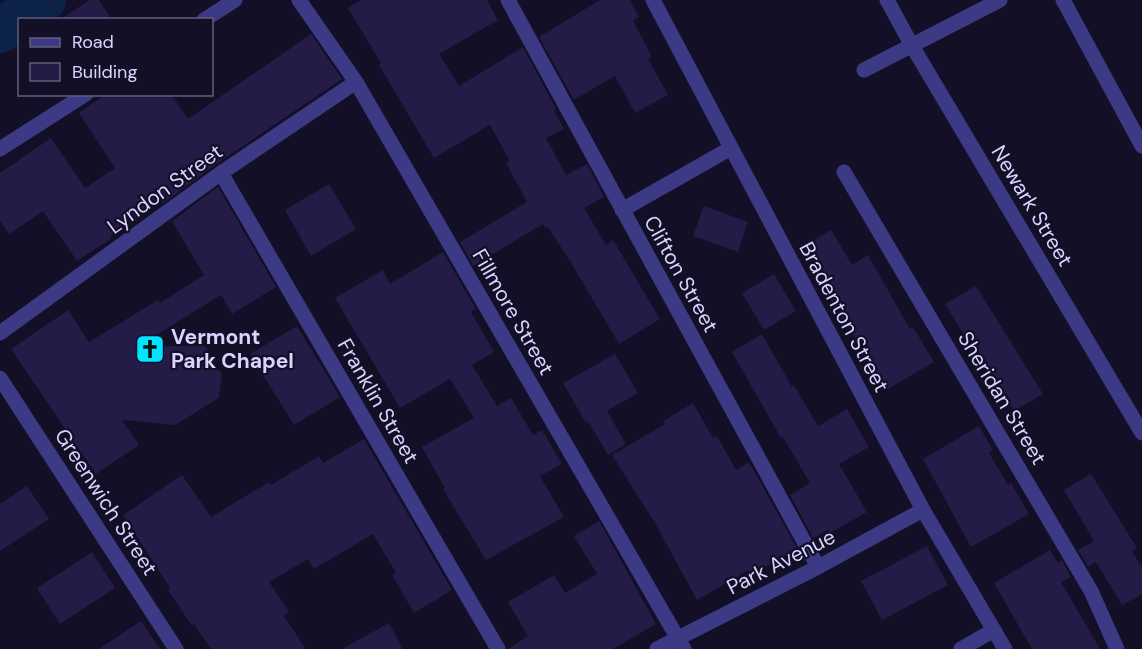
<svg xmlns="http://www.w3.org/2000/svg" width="1142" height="649" font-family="'DM Sans',sans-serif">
<rect width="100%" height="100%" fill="#130f26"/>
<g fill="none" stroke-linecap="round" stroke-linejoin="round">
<!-- river -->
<path stroke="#0c2248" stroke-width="44" d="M0,31l44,-31"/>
</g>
<!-- building -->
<g fill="#241b47">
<path d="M89,0h10l13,20h-52z"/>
<path d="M361,0h126l11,20 -59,34 20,32 64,-39 33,62 -2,2 10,18 -18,9 20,37 21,-11 17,33 -20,11 22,37 7,-5 47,79 -41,25 -49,-83 -22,-34 -3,1 -2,-4 -70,42 -13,-24 67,-40 -21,-39 4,-2 -20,-36 -56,33 -55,-93 2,-2 -33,-55z"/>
<path d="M600,0h30l9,17 -6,4 19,36 -4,2 20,36 -33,18 -20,-37 -41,24 -35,-63z"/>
<path d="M311,34l31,45 -127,86 -53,39 -1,-2 -51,35 1,2 -34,22 -34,-50 -34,23 -9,-13v-48l51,-35 34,50 30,-20 -36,-55 27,-19h65l17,25z"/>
<path d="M329,184l27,45 -45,27 -26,-46z"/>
<path d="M218,187l58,100 -44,27 -11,-19 -82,51h66l17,29 -3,23 -44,27 -53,-5 17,25 -43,29 -85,-125 57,-39 21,32 69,-42 2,3 44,-28 -32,-54z"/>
<path d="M704,206l44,16 -10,30 -45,-16z"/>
<path d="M831,230l21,35 16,-10 42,74 3,-2 21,35 -50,29 -21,-36 2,-2 -45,-69 4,-3 -20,-35z"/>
<path d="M443,252l33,57 -5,3 23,40 -22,13 25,41 14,-8 22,37 9,-5 20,34 -22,12 24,41 -78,43 -43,-71 2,-1 -23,-41 52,-29 -24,-39 -50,29 -65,-110 48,-28 7,14z"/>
<path d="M774,274l22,37 -32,19 -22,-37z"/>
<path d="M976,286l67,108 -29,17 -19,-32 -3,1 -47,-76z"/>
<path d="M297,326l43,71 -46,28 -44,-71z"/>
<path d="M762,334l30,53 2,-2 24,41 29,-17 22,38 -30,17 28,48 -37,21 -2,-3 -15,8 -23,-43 20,-12 -27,-46 -2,1 -49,-86z"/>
<path d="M615,354l23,39 -31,18 19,33 -18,11 -20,-34 -2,2 -23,-40z"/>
<path d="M693,403l20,35 4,-2 19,34 13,-8 48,86 -45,27 -3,-5 -52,30 -42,-77 -43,-68 53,-31 -2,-3z"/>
<path d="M979,426l14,24 -4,3 19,32 3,-2 18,31 -58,33 -48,-88z"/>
<path d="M364,439l88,151 -38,23 -22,-38 4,-2 -23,-39 -59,35 -6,-10 -39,23 20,30 -5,4 22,33h-95l-17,-25 -2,2 -24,-36 2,-2 -47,-73 59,-40 29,42 58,-35 2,3 48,-29 4,7z"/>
<path d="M1091,474l46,74 -5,3 10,17v26l-20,11 -26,-43 -8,5 -10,-17 16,-9 -30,-51z"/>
<path d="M27,486l22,33 -49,32v-47z"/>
<path d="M599,521l57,103 -43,25h-105l20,-13 -20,-34 46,-27 11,18 32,-19 -23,-38z"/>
<path d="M927,546l21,39 -66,35 -21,-39z"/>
<path d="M1050,550l8,13 4,-3 9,17 -10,5 39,67h-68l-38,-66z"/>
<path d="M92,552l23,36 -55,36 -23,-36z"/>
<path d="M141,621l19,28h-61z"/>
<path d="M389,623l14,26h-61z"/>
</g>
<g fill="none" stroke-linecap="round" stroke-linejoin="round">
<!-- minor -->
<g stroke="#3d3a85" stroke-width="15">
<path d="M299,0l57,82 328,567"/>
<path d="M508,0l310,567"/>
<path d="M653,0l270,510 82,139"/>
<path d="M887,0l24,44 231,389"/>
<path d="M1063,0l79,146"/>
<path d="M204,20l31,-20"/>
<path d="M864,70l136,-70"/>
<path d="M0,149l86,-55"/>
<path d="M844,172l247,419 26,58"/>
<path d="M221,173l277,476"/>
<path d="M622,210l109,-62"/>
<path d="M0,333l221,-160 135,-91"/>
<path d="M0,378l176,271"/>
<path d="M657,649l161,-82 105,-57"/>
<path d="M961,649l33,-19"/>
</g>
</g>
<!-- icons -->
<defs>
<g id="church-square" transform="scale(1.5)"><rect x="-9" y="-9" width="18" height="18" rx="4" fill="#00e5ff" stroke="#130f26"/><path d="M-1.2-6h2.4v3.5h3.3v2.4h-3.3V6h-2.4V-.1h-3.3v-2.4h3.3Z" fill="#111"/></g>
</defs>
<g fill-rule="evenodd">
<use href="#church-square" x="150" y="349"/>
</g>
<g text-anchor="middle" stroke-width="4.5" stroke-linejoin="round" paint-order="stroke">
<!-- street labels -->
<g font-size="21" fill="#d9d4ff" stroke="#130f26">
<text transform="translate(165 189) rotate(-36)" y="7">Lyndon Street</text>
<text transform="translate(1032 206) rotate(59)" y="7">Newark Street</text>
<text transform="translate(681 274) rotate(61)" y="7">Clifton Street</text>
<text transform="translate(513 312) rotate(60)" y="7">Fillmore Street</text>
<text transform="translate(844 317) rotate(62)" y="7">Bradenton Street</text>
<text transform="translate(1002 398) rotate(59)" y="7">Sheridan Street</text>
<text transform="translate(378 401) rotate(60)" y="7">Franklin Street</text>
<text transform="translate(106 502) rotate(57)" y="7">Greenwich Street</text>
<text transform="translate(781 562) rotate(-27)" y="7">Park Avenue</text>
</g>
<!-- poi labels -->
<g font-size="21" font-weight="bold" fill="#d9d4ff" stroke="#130f26" text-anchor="start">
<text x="171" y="344">Vermont<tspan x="171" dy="24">Park Chapel</tspan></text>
</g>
</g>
<!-- legend -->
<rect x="18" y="18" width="195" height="78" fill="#130f26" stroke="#625e7d" stroke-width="1.5"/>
<rect x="30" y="38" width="30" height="9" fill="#3d3a85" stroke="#625e7d" stroke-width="1.5"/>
<text x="72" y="48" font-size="18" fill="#d9d4ff">Road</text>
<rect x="30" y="63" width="30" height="18" fill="#241b47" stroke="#625e7d" stroke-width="1.5"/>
<text x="72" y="78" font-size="18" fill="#d9d4ff">Building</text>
</svg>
